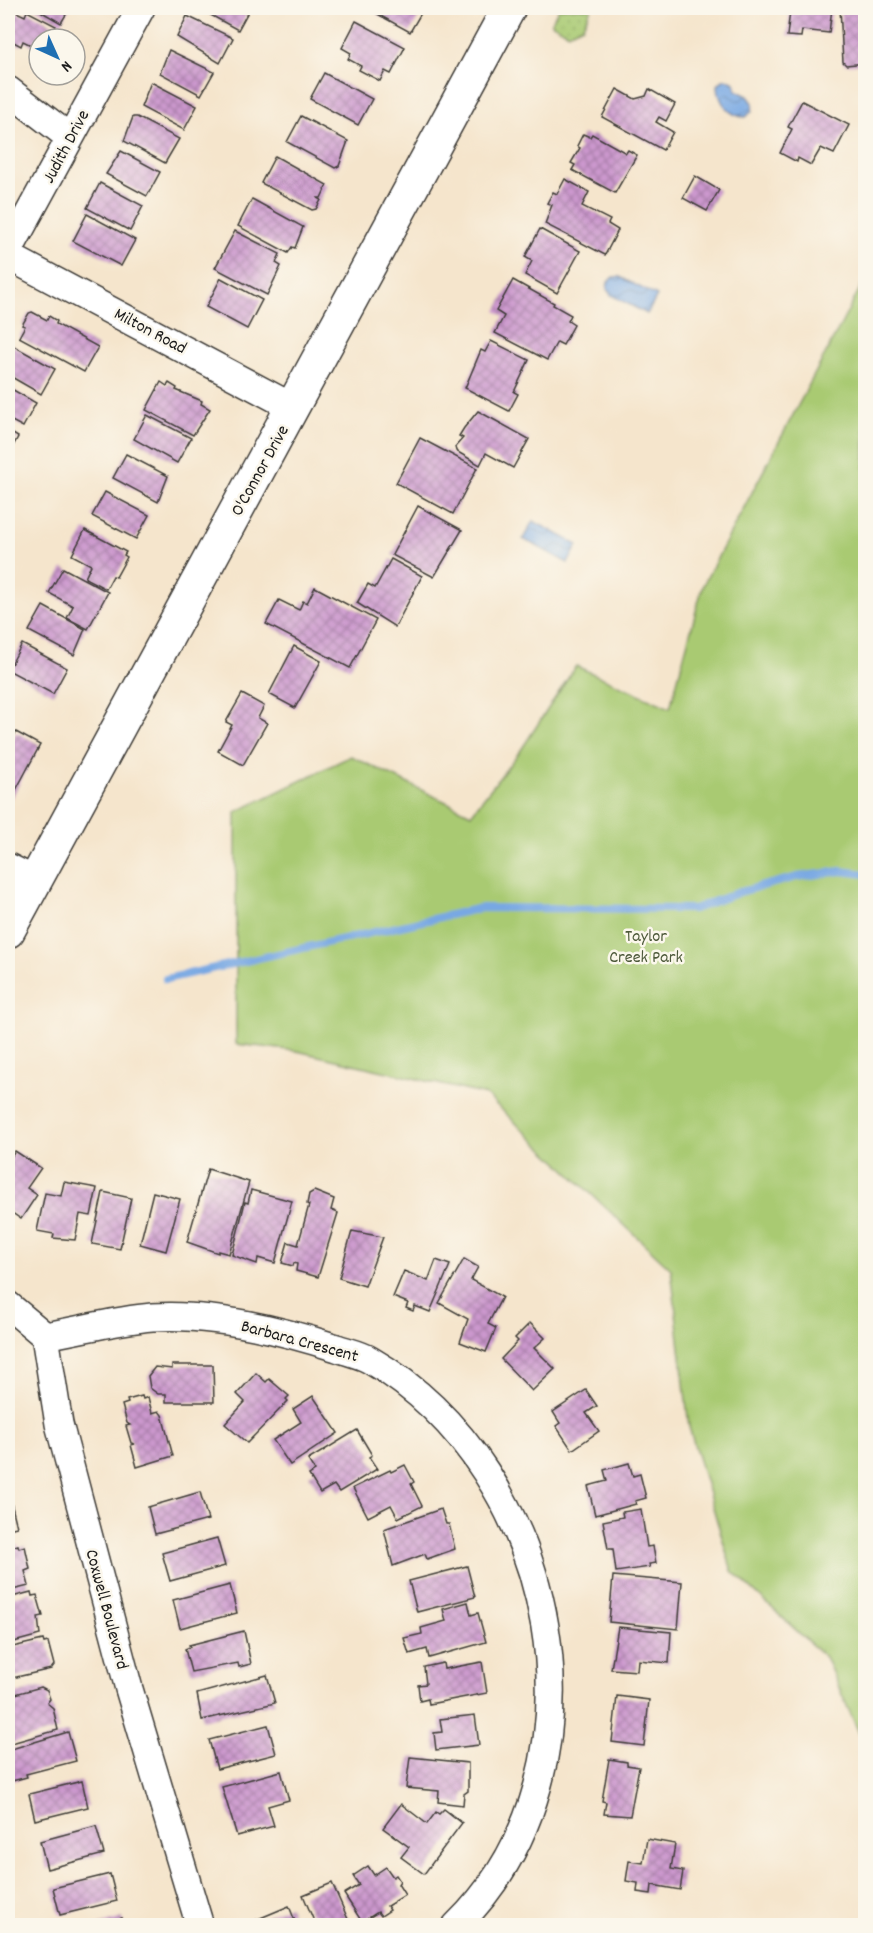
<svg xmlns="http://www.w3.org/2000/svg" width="873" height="1933" font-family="Dekko,sans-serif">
<defs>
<pattern id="grass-dots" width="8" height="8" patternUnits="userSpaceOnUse" patternTransform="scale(1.5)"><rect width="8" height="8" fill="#a9ca72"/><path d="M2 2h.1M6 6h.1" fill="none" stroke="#91ad62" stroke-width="1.8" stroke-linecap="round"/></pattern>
<pattern id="water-waves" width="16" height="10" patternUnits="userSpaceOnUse" patternTransform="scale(1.5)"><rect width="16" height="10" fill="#78a8e3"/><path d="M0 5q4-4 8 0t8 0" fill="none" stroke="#6288b7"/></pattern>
<pattern id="building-cross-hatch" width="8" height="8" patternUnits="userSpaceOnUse" patternTransform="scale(1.5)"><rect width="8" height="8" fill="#cc98ce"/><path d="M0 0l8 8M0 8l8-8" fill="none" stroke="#a57ba6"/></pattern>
</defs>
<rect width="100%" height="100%" fill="#fbf7ec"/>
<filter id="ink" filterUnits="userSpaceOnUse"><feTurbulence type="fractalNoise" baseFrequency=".0167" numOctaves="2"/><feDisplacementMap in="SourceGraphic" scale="12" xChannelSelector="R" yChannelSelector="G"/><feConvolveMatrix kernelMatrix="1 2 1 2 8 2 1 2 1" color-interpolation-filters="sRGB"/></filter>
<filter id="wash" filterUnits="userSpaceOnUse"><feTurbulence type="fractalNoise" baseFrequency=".008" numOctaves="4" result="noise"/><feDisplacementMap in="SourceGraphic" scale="24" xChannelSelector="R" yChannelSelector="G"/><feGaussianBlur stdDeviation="1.35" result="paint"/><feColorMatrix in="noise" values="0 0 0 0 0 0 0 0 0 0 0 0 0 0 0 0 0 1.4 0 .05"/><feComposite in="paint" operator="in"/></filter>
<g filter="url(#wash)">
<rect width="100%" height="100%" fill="#f5e5cc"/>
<!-- grass -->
<path fill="url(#grass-dots)" stroke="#627347" stroke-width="1.5" d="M559,8h32l-8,18 -15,7 -17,-10z"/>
<!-- green -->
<path fill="#a9ca72" stroke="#627347" stroke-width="1.5" d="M865,279v1467l-40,-89 -93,-86 -43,-144 -18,-158 -185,-174 -189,-44 -61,-7v-232l115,-56 120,58 50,-64 55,-84 94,42 33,-123z"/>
<!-- water -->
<g fill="url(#water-waves)" stroke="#4a6280" stroke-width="1.5">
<path d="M724,79l7,1 5,5v5l12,6 5,7 -1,8 -6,6c-17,0 -28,-16 -28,-32z"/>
<path d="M613,277h7l37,19 -10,18 -36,-19 -4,-6 1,-7z"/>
<path d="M533,521l45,24 -10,18 -45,-24z"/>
</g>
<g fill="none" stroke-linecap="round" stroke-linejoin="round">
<!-- stream -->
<path stroke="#78a8e3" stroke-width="8" d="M166,979l315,-71 213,1 46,-17 57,-15 44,-6 25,3"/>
</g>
<g id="blocks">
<!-- building -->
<g fill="url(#building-cross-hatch)">
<path d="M8,8l17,8 2,-5 29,15 -7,13h-10v10l-16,-8 -2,5 -13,-7z"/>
<path d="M35,8h35l-9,15z"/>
<path d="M198,8h52l-12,22z"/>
<path d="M371,8h53l-14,24 -40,-22z"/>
<path d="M802,8h30l-3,25 -27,-3 -1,7 -14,-1 3,-25 11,2z"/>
<path d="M840,8h26v55l-20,2 -3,-3z"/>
<path d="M187,16l46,22 -13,25 -43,-26z"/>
<path d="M356,21l49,26 -14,27 -6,-3 -5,10 -21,-11 2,-4 -13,-7 3,-6 -9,-5z"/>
<path d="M169,50l45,22 -13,23 -41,-22z"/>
<path d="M324,73l48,26 -14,26 -48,-26z"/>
<path d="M151,82l46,24 -13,24 -43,-23z"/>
<path d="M617,89l18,10 11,-3 3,-7 26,15 -9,17 -7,-4 -3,5 17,10 -10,18 -61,-33z"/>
<path d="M802,101l47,24 -15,29 -13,-6 -10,17 -13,-7 -1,4 -17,-9 12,-24 -4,-2z"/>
<path d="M301,116l47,25 -9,25 -4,2 -48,-26z"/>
<path d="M133,117h4l42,22 -14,24 -41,-22z"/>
<path d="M583,134l7,3 2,-3 34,19 2,-3 9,5 -22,38 -43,-23 3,-5 -4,-2 9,-15 -3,-2z"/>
<path d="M121,151l39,21 -13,24 -41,-22z"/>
<path d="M275,156l52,29 -6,13h-4l4,2 -5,9 -4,1 -51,-27z"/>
<path d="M695,176l24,14 -12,21 -24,-13z"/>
<path d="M565,179l24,13 -7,14 28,14 -2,4 10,6 -13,25 -60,-31 7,-19 -5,-2 6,-11 4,2z"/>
<path d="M100,183l43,23 -13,25 -43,-23z"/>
<path d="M252,199l51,28 -8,21 -3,-1 -4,6 -50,-27z"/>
<path d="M87,214l48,26 -14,26 -48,-25z"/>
<path d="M540,229l40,22 -23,42 -32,-18 7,-14 -7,-4z"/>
<path d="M235,231l45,23 -4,9 5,3 -14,29 -52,-27z"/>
<path d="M221,278l41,22 -15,29 -41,-22z"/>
<path d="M513,280l41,23 -1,2 18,10 -3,6 6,4 -11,20 -6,-3 -10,18 -52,-27 9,-17 -8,-5z"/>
<path d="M32,312l15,8 2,-4 8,5 -1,3 42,23 -14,25 -65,-35 6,-11 -3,-1 7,-12z"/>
<path d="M491,341l38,19 -15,32 4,2 -9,17 -44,-23 16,-38 4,2z"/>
<path d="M12,345l43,24 -14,25 -33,-19v-21z"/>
<path d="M161,382l6,4 2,-3 8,5 -1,2 26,11 -1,3 9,5 -17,26 -47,-25z"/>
<path d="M8,387l28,16 -13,24 -15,-8z"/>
<path d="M478,411l51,28 -16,29 -27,-15 -6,12 -24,-14 -1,-4 8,-9 -4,-2 5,-8z"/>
<path d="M147,415l44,23 -14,25 -43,-24z"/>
<path d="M8,431l10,6 -10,18z"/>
<path d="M420,438l57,30 -24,46 -57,-31z"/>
<path d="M126,454l42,22 -10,26 -45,-24z"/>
<path d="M105,492l44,23 -13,24 -44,-23z"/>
<path d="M418,506l44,24 -28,47 -42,-22z"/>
<path d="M85,530l41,22 -2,3 3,2 -11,20 -3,-1 -7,13 -21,-11 6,-13 -19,-10z"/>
<path d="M391,559l31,17 -27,51 -38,-24 11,-19 7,4z"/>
<path d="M63,568l45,24 -20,37 -21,-11 6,-12 -24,-13z"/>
<path d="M315,587l61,33 -26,48 -84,-44 13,-24 20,10 4,-9 4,2z"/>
<path d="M43,606l42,23 -11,26 -45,-24z"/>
<path d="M22,644l45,24 -14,26 -45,-24z"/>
<path d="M294,646l27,15 -26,47 -26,-14z"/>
<path d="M242,694l22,12 -6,12 9,5 -24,42 -25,-14 14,-26 -6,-3z"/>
<path d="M16,732l24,13 -32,60v-57z"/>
<path d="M15,1151l26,17 -14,20 10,7 -16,24 -13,-9v-48z"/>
<path d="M208,1169l41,13 -20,72 -11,-3v2l-31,-11z"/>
<path d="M64,1182l33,6 -6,28 -11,-2 -5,26 -22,-2 1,-4 -17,-3 8,-38 16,3z"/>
<path d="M251,1190l41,11 -17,62 -17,-5 -1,6 -25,-9 13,-53 3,1z"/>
<path d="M314,1191l20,8 -3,11 7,3 -20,64 -22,-6 1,-7 -3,-1 -1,3 -11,-3 6,-21 10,3 11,-40 -2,-1 2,-10z"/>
<path d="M103,1192l28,6 -11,51 -28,-5z"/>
<path d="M153,1192l27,7 -14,52 -26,-7z"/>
<path d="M352,1231l31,6 -18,49 -26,-8z"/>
<path d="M464,1259l14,8 -7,13 31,17 -14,27 8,4 -10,24 -26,-10 8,-23 -29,-16z"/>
<path d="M436,1260l14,5 -20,47 -15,-6 -2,5 -7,-3 2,-5 -15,-6 11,-26 24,10z"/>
<path d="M530,1323l15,15 -11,10 21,21 -23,22 -31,-32 17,-18 -3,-3z"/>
<path d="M172,1365h41l1,37h-48v-8h-8l-8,-6 -2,-12 7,-9 17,2z"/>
<path d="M256,1373l10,9 3,-3 20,17 -3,3 2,2 -41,42 -22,-19 20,-22 -8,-8z"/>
<path d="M586,1390l11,16 -11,7 13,18 -27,19 -16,-24 4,-3 -7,-11z"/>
<path d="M142,1396l1,3 5,-2 4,16 7,-2 3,4 11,41 -36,11 -6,-22 4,-1 -4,-1 -5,-17 4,-1 -3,-2 -5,-18 6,-2 -1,-3z"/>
<path d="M313,1396l25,37 -48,32 -17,-25 28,-18 -8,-13z"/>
<path d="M357,1430l15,25 -3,2 8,12 -38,23 -5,-7 -14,8 -11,-18 6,-4 -7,-11z"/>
<path d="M629,1463l4,13 7,-2 6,24 -11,3 1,3 -41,11 -7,-29 19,-5 -3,-11z"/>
<path d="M405,1465l9,17 -3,2 11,22 -24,12 -7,-13 -23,12 -15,-29 37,-18 1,2z"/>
<path d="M200,1492l8,28 -53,14 -7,-27z"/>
<path d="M10,1498l7,29 -9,2v-30z"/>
<path d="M441,1509l5,15h3l6,25 -28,10 -2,-5 -32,12 -9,-37z"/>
<path d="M641,1509l6,38 6,-1 3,17 -7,1 1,3 -34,5 -3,-23h-5l-5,-28 20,-4 -1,-5z"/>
<path d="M217,1538l8,28 -55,15 -8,-28z"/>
<path d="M18,1545l1,3 6,-2 5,23 -5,2 4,15 -21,5v-43z"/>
<path d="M467,1566l8,31 -58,15 -8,-31z"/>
<path d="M613,1576l69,6 -4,47 -69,-7z"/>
<path d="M230,1585l7,28 -57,15 -7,-28z"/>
<path d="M31,1592l1,4 5,-1 6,21 -5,1 2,18 -30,8 -2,-45z"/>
<path d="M468,1602l3,13 7,-2 8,29 -57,16 -2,-9 -18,5 -5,-16 18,-4 -1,-6 25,-7 -3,-12z"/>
<path d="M618,1627l53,5 -2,31 -31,-3 -1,11 -26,-2z"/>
<path d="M244,1631l7,33 -12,3 -1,-4 -47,9 -6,-23 5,-2 -1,-2z"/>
<path d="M43,1640l1,3 4,-1 6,23 -3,4 -43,10v-31z"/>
<path d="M482,1662l5,31 -58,11 -1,-5 -8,2 -2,-16 8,-1 -2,-17 19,-4 1,6z"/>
<path d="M267,1675l8,28 -73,17 -5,-26z"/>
<path d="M41,1687l6,3 3,9 -3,4 6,5 5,22 -50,14v-48z"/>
<path d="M617,1696l32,4 -5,46 -32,-4z"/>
<path d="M475,1715l4,30 -43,5 -2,-17 8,-1 -2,-13z"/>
<path d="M268,1725l8,29 -59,15 -8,-29z"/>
<path d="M68,1732l8,29 -50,13 1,3 -15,4 -4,-31z"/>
<path d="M410,1757l58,6v28l-4,3 -1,11 -25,-3 1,-11 -33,-3z"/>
<path d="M609,1759l18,3v3l12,2 -9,49 -26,-2 2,-12 -4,-1z"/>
<path d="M281,1771l8,29 -21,6 6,20 -37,10 -15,-49z"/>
<path d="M82,1781l6,26 -53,13 -6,-26z"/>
<path d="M401,1804l26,20 9,-12 3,2 5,-5 18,14 -38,51 -23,-17 8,-10 -26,-19z"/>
<path d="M96,1826l8,28 -57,15 -7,-28z"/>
<path d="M647,1839l28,5 -4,25 12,2 -3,19 -28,-5 -1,9 -14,-2 1,-9 -12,-2 3,-20 14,2z"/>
<path d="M368,1866l6,9 12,-8 7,10 3,-2 4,6 -2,3 7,11 -18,11 3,4 -9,6 -3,-4 -16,10 -18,-28 15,-9 -6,-9z"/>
<path d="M110,1874l7,27 -57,14 -7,-27z"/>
<path d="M332,1883l19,43h-35l-13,-31z"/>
<path d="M289,1906l8,20h-50l-1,-2z"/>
<path d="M122,1918l2,8h-25v-1z"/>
</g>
</g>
</g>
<g filter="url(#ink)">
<use href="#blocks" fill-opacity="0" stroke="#3d3a36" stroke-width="1.5"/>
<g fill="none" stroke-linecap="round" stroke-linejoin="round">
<!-- minor casing -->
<g stroke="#3d3a36" stroke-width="30">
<g id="minor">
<path d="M8,90l61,47"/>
<path d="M8,252l133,-244"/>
<path d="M8,256l286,152"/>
<path d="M8,867l26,13"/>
<path d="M8,1305l37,31 14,88 70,265 71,237"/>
<path d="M45,1336c35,-6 72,-16 107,-19 59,-4 129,13 185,31 11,4 23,6 33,12 189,109 248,408 86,566"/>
</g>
</g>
<!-- major casing -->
<g stroke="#3d3a36" stroke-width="36">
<path id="major" d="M8,931l501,-923"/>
</g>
<!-- minor -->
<use href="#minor" stroke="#fff" stroke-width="27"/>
<!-- major -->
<use href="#major" stroke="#fff" stroke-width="33"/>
</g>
</g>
<g text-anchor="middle" stroke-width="5" stroke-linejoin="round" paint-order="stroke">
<!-- street labels -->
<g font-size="18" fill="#1c1c1c" stroke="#fbf7ec">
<text transform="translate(65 146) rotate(-62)" y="6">Judith Drive</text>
<text transform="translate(151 330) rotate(28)" y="6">Milton Road</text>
<text transform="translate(259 470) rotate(-61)" y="6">O'Connor Drive</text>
<text transform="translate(300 1340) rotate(15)" y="6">Barbara Crescent</text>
<text transform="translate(108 1609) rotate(75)" y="6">Coxwell Boulevard</text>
</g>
<!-- park labels -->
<g font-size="18" fill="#4d593a" stroke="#fbf7ec">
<text x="646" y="941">Taylor<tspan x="646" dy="21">Creek Park</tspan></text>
</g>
</g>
<!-- margin -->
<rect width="873" height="1933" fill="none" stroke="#fbf7ec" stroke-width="30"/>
<!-- north arrow -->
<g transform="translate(57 57) rotate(135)"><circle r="28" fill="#fbf7ec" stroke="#a29f99" stroke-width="1.5"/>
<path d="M0-4.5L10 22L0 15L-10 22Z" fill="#1f6fb2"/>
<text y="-9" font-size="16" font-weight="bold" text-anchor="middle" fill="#1c1c1c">N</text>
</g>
</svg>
